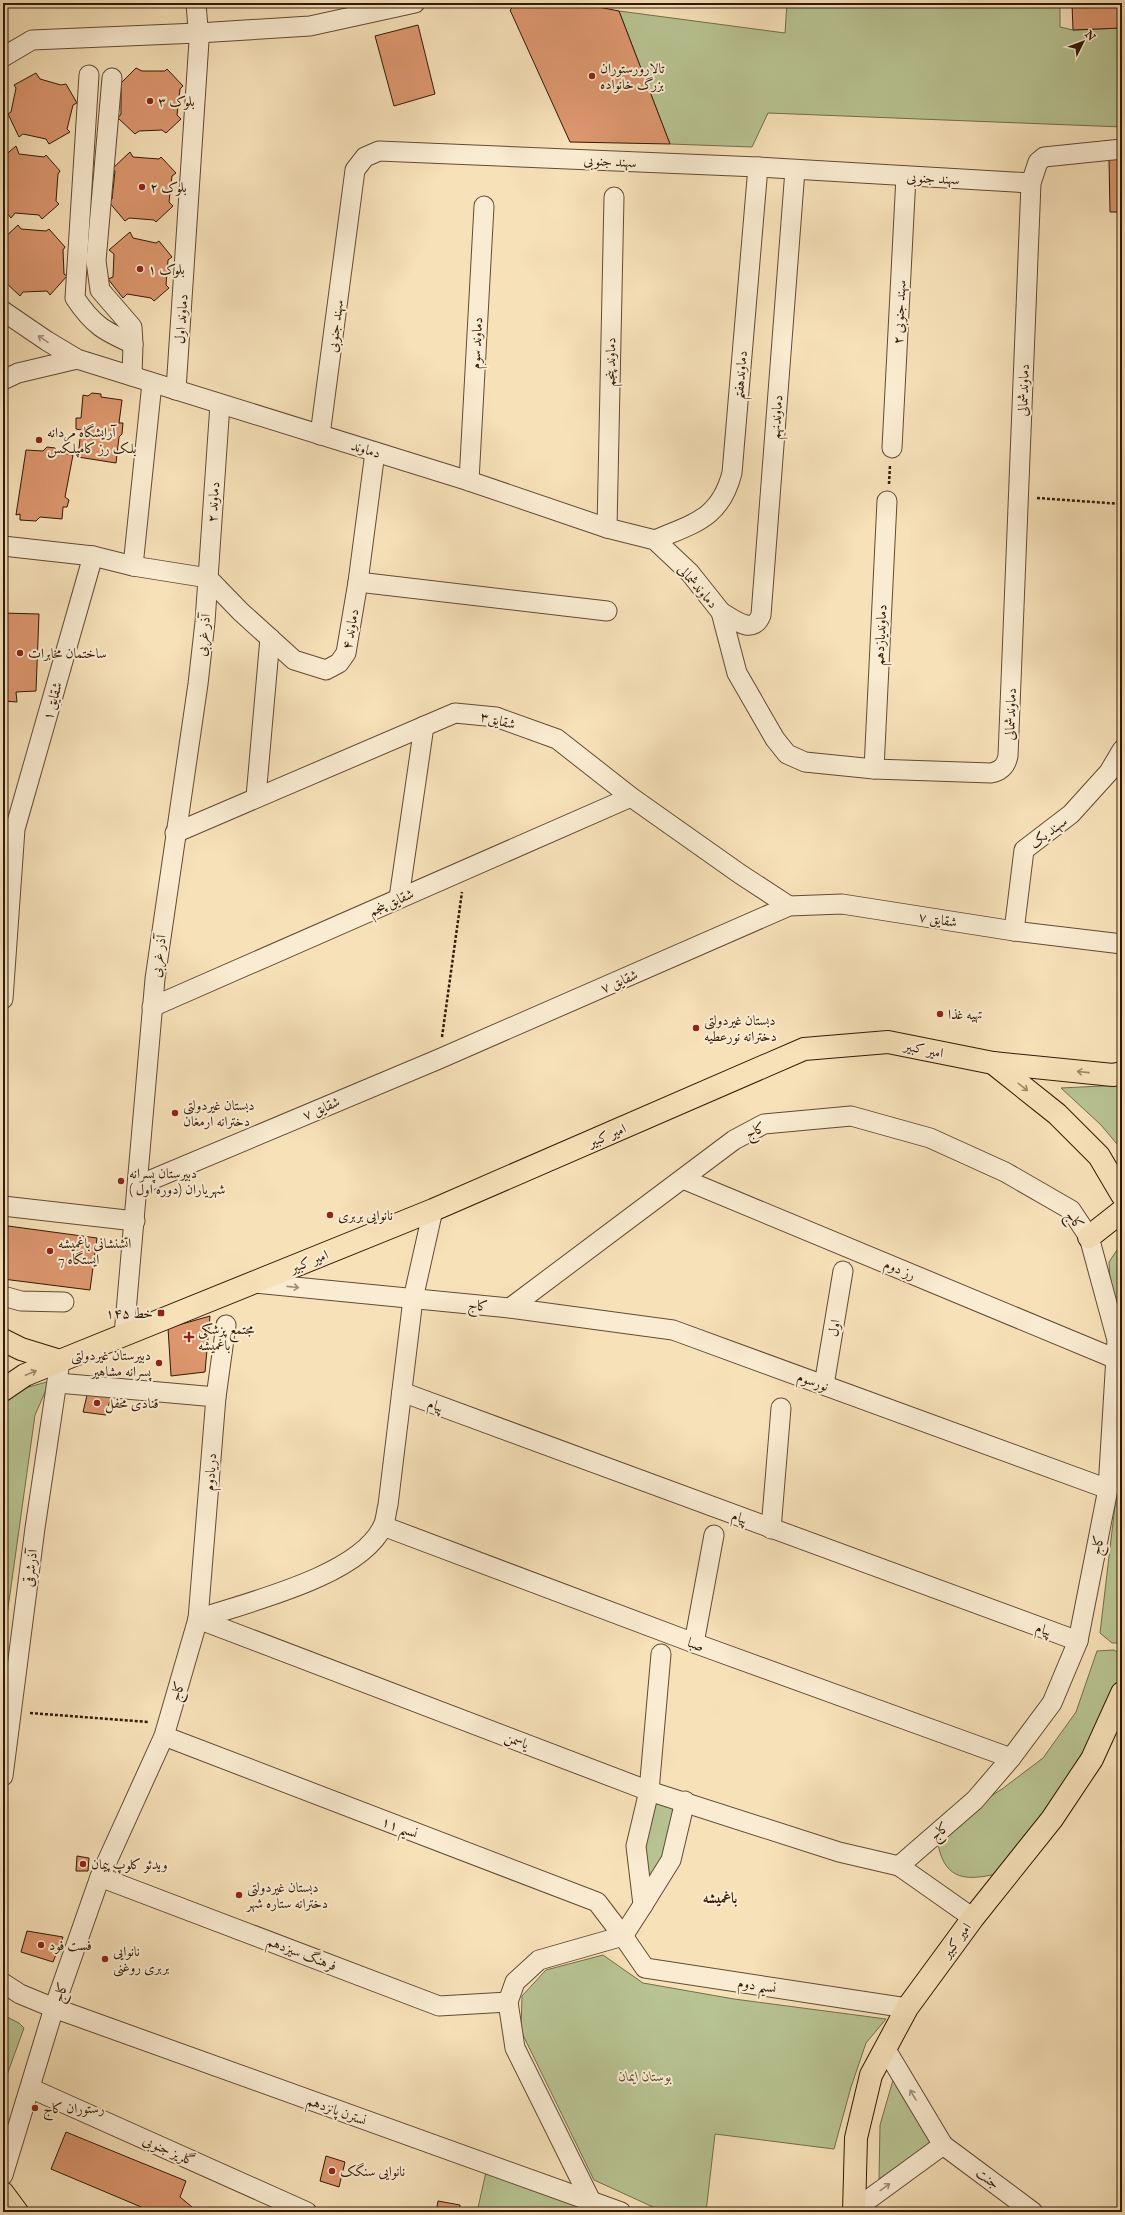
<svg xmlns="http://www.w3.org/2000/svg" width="1125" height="2215" font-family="'IM FELL English',Amiri,serif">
<rect width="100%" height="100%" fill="#f7e1b9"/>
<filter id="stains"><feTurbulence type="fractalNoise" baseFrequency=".005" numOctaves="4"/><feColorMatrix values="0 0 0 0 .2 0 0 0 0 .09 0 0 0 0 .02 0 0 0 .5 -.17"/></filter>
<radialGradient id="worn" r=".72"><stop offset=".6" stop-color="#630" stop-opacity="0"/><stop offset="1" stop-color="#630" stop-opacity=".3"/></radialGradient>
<!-- green -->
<g fill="#b8c392" stroke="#746e4c">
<path d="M787,3h273v24l13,3 49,-2v99l-354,-14 -16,34 -82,-3 -51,-133 166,22z"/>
<path d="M1122,1085v65l-21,-25 -40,-37z"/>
<path d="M1122,1249v72l-12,-41 -1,-18 8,-12z"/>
<path d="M50,1381l-15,34 -32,229v-243l15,-11z"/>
<path d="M1122,1471v172h-10l-12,-10 19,-161z"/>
<path d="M1114,1650l8,5 -3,34 -35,72 -88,113c-34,8 -53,4 -59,-35l25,-25 40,-25 41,-31 33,-46 21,-61z"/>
<path d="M653,1797l26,8 -11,49 -23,34 -4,-41z"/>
<path d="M603,1955l40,28 91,16 152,20 -20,24 -15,44 -17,62 -119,-15 -9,78h-42l-70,-32 -73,-149 1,-35 24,-26z"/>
<path d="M3,2015l16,8 5,5 -21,58z"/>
<path d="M893,2080l40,63 -54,36 1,-54z"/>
<path d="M486,2172l98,35 3,5h-110z"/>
</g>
<!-- building -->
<g fill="#dd976f" stroke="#311906">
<path d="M517,3h61l41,8 51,133 -100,-2 -60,-132z"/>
<path d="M1072,3h50v25l-49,2z"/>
<path d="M418,25l17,69 -41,12 -19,-70z"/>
<path d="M136,68l6,3h23l2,-2 16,17 -3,3 -3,26 4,4 -15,14 -4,-3 -23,1 -4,3 -17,-16 3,-4v-26l-2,-3z"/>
<path d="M36,73l4,6 21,6 5,-1 11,19 -4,2 -6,24 3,3 -21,12 -3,-5 -23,-5 -4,3 -11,-23 3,-2 5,-24 -2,-3z"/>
<path d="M16,146l3,8 25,3 2,-2 14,16 -2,3 -2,27 3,3 -17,15 -3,-4 -24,-2 -4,5 -8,-10v-51z"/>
<path d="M130,152l3,5 26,2 2,-2 15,16 -4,3 -3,26 4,4 -17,16 -2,-2 -25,-2 -4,3 -17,-20 4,-2 3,-28 -3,-2z"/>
<path d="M1109,159h13v53h-12z"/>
<path d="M18,225l3,4 25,2 3,-2 16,18 -2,3 1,24 3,2 -17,19 -3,-4 -24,1 -3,4 -17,-16v-41z"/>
<path d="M130,232l3,6 23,5 3,-2 13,16 -4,3 -2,25 3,3 -15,13 -3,-3 -24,-4 -4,4 -15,-19 5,-2 1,-23 -5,-4z"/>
<path d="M92,393l9,1v3l21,3 -3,23h4l-1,11 -3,3 -3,26 -38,-6 3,-27 -5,-1v-11h5l2,-23 5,1z"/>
<path d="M47,447l8,1 1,4 17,3 -8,42 4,3 -2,7h-4l-1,12 -22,-2 -4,4 -16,-1v-6l-4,1 10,-65 17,1z"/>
<path d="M3,613l36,1 -3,77 -20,1 1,10 -14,-1z"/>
<path d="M8,1226l89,12 -7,52 -87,-11z"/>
<path d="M210,1316l-5,56 -34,4 -3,-48z"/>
<path d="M88,1391l24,2 -6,22 -23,-3z"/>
<path d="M77,1856l12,2 -1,13h-12z"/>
<path d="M27,1931l36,6 -10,25 -32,-10z"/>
<path d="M66,2132l120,49 -6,16 12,10 -1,5h-38l-102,-43z"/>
<path d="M326,2156l19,6 -6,25 -19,-6z"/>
<path d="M438,2201l22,4 -1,7h-23z"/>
</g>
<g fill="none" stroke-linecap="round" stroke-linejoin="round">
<!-- minor casing -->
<g stroke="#624b33" stroke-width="21">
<g id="minor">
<path d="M3,57l29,-17 166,-7 112,-7 105,-23"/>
<path d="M89,75l-14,223c18,27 29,33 58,46"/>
<path d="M112,78l-16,183 4,29 32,37 1,17 -1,32"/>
<path d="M3,311l44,30 30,18 392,122 138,47 48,12 35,33 31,39 16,61 38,66 12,15 18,8 69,7 117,4c10,-2 15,-7 17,-17l23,-573 7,-21 6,-5 78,-8"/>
<path d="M3,380l15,-7 59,-14"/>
<path d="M176,390l23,-349 -3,-38"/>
<path d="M320,435l35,-265 10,-13 14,-6 379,16 273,16"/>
<path d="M892,448l14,-272"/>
<path d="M469,481l15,-275"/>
<path d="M607,528l7,-331"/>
<path d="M655,540c39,-17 65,-21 77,-67l26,-306"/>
<path d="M3,546l90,10"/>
<path d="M133,566l75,12"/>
<path d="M208,578l33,34 53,48 32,10 13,-7 7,-10 12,-71 17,-130"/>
<path d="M358,582l249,29"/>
<path d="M721,612c12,7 32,24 40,3l34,-445"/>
<path d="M874,769l13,-268"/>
<path d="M256,797l14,-159"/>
<path d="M175,833l280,-120 41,4 61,22 74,58 109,77 49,32"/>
<path d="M399,898l25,-172"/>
<path d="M1014,931l10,-81 47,-36 38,-42 13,-22"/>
<path d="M3,999l12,-170 78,-273 40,10 19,-183"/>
<path d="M152,1007l479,-210"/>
<path d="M683,1179l433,180"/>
<path d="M139,1185l300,-126 350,-153 53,-2 172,27 108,13"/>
<path d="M3,1206l132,15"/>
<path d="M254,1283l256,25 163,22 435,159"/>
<path d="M3,1296l18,5 43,1"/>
<path d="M510,1308l224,-168 30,-16 87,-8 79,22 75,34 66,38 18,27 28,103 -9,149 -30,152 -26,62 -41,55 -36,42 -76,66"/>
<path d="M124,1335l31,-356 43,-295 7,-62 15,-218"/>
<path d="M58,1383l158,14"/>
<path d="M824,1385l19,-114"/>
<path d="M402,1392l676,249"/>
<path d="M383,1526l311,117 317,115"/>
<path d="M771,1529l10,-121"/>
<path d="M198,1619l451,172 190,61 60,14 74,52"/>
<path d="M198,1619c50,-17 162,-43 185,-93 3,-6 3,-14 5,-21l25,-206 20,-89"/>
<path d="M694,1643l20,-108"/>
<path d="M661,1654l-12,137 -13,55 7,59 28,-45 14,-59"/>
<path d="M164,1736l433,166 26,34 22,32 262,40"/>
<path d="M3,1776l32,-248 25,-167"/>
<path d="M100,1877l339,129 69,-4"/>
<path d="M3,1983l17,11 34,14 567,204"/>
<path d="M30,2088l277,124"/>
<path d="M943,2145l90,67"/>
<path d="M3,2175l51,-167 46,-131 64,-141 34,-117 18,-222 10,-72"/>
<path d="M594,2207l-79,-159 -7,-46 7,-20 24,-22 84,-24 20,-31"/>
<path d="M854,2210l89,-65 -58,-97"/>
</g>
</g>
<!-- major casing -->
<g stroke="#311906" stroke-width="24">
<g id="major">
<path d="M993,1063l64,51 42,42 23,39"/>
<path d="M1089,1237l33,-26"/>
<path d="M3,1340l18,9 39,12"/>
<path d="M3,1390l22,-15 408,-165 371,-161 84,-7 105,21 120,12 9,-2"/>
<path d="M3,2193l14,19"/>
<path d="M854,2212l2,-74 15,-63 36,-67 66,-90 79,-99 40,-60 30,-66"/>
</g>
</g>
<!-- path -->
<g stroke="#311906" stroke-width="2.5" stroke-dasharray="3 2" stroke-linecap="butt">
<path d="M889,484l1,-19"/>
<path d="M1037,498l85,6"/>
<path d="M442,1037l20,-145"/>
<path d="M30,1713l119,9"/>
</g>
<!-- minor -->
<use href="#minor" stroke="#faecd2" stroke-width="19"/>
<!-- major -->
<use href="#major" stroke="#f7e1b9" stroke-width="22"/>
</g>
<!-- one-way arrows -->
<defs><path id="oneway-shaft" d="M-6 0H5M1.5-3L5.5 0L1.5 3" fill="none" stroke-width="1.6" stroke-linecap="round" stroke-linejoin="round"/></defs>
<g stroke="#a08d76">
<use href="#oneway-shaft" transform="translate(43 339) rotate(-146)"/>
<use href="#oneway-shaft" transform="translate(293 1287) rotate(6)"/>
<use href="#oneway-shaft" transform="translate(913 2095) rotate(-121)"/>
<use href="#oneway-shaft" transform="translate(885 2187) rotate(-36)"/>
</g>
<g stroke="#9e8768">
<use href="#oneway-shaft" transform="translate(1083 1072) rotate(-174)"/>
<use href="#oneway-shaft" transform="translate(1023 1087) rotate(38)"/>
<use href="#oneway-shaft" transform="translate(31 1373) rotate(-23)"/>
</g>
<!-- markers -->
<g fill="#8f2418" stroke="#faecd2" stroke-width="1.5">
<circle cx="592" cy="76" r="4"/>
<circle cx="150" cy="101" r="4"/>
<circle cx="142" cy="187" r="4"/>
<circle cx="140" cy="269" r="4"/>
<circle cx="39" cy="440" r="4"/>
<circle cx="20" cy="653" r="4"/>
<circle cx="940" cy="1014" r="4"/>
<circle cx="696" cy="1028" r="4"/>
<circle cx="175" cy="1113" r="4"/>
<circle cx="121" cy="1181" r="4"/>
<circle cx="330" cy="1215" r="4"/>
<circle cx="50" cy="1251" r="4"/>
<rect x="157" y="1309" width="8" height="8" rx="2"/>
<path d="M187 1331h4v4h4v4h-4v4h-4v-4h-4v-4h4z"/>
<circle cx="159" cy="1363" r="4"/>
<circle cx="97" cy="1403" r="4"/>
<circle cx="83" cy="1864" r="4"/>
<circle cx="239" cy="1895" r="4"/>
<circle cx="41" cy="1945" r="4"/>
<circle cx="105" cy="1959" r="4"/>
<circle cx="35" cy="2108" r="4"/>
<circle cx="332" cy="2171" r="4"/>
</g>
<g text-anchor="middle" stroke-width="4" stroke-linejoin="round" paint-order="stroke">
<!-- poi labels -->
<g font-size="14" fill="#311906" stroke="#faecd2" text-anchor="start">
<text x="600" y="73">تالارورستوران<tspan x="600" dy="16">بزرگ خانواده</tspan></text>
<text x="158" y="106">بلوک ۳</text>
<text x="150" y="192">بلوک ۲</text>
<text x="148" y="274">بلوک ۱</text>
<text x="47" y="437">آرایشگاه مردانه<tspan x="47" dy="16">بلک رز کامپلکس</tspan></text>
<text x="28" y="658">ساختمان مخابرات</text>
<text x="948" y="1019">تهیه غذا</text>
<text x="704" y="1025">دبستان غیردولتی<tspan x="704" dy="16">دخترانه نورعطیه</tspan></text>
<text x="183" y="1110">دبستان غیردولتی<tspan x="183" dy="16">دخترانه ارمغان</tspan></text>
<text x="129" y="1178">دبیرستان پسرانه<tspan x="129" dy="16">شهریاران (دوره اول )</tspan></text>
<text x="338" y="1220">نانوایی بربری</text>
<text x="58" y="1248">اتشنشانی باغمیشه<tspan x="58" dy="16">ایستگاه 7</tspan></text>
<text x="153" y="1318" text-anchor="end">خط ۱۴۵</text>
<text x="198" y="1334">مجتمع پزشکی<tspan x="198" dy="16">باغمیشه</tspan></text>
<text x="151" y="1360" text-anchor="end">دبیرستان غیردولتی<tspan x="151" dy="16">پسرانه مشاهیر</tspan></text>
<text x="105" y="1408">قنادی محفل</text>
<text x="91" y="1869">ویدئو کلوپ پیمان</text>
<text x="247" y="1892">دبستان غیردولتی<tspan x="247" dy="16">دخترانه ستاره شهر</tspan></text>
<text x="49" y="1950">فست فود</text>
<text x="113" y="1956">نانوایی<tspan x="113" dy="16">بربری روغنی</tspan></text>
<text x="43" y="2113">رستوران کاج</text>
<text x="340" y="2176">نانوایی سنگک</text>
</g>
<!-- street labels -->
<g font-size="14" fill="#311906" stroke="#faecd2">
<text transform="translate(610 161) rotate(3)" y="5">سهند جنوبی</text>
<text transform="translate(933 178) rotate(3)" y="5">سهند جنوبی</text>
<text transform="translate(899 312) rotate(-87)" y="5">سهند جنوبی ۲</text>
<text transform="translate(181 319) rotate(-86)" y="5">دماوند اول</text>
<text transform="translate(335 326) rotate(-83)" y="5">سهند جنوبی</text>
<text transform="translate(476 343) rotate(-87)" y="5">دماوند سوم</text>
<text transform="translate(610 362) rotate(-89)" y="5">دماوند پنجم</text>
<text transform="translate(740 375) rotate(-85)" y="5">دماوندهفتم</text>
<text transform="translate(1023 390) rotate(-88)" y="5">دماوندشمالی</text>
<text transform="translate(776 417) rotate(-86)" y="5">دماوندنهم</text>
<text transform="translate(366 449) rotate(17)" y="5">دماوند</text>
<text transform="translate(213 502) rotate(-86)" y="5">دماوند ۲</text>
<text transform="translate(698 586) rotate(49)" y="5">دماوندشمالی</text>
<text transform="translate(350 629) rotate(-79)" y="5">دماوند ۴</text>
<text transform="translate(203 635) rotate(-84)" y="5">آذر غربی</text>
<text transform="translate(880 635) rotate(-87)" y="5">دماوندیازدهم</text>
<text transform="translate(52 701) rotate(-74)" y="5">شقایق ۱</text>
<text transform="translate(1010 714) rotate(-88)" y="5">دماوندشمالی</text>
<text transform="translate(498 720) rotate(14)" y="5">شقایق۳</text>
<text transform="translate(1048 832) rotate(-37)" y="5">سهند یک</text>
<text transform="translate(391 902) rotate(-24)" y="5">شقایق پنجم</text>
<text transform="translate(938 919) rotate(9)" y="5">شقایق ۷</text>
<text transform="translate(158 956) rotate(-82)" y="5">آذر غربی</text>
<text transform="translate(619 981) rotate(-23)" y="5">شقایق ۷</text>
<text transform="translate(924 1049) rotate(12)" y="5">امیر کبیر</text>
<text transform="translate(321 1108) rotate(-23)" y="5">شقایق ۷</text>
<text transform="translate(755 1130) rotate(-24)" y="5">کاج</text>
<text transform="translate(607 1135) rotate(-23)" y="5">امیر کبیر</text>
<text transform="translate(1075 1220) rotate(50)" y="5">کاج</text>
<text transform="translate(309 1261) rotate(-22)" y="5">امیر کبیر</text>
<text transform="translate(900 1269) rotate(23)" y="5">رز دوم</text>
<text transform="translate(478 1305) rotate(6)" y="5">کاج</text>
<text transform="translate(834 1328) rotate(-81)" y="5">اول</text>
<text transform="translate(813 1381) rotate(20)" y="5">نورسوم</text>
<text transform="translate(436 1405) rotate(20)" y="5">پیام</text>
<text transform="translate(210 1472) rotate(-86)" y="5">دریادوم</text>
<text transform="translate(740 1517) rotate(20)" y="5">پیام</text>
<text transform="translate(1097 1545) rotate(-79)" y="5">کاج</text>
<text transform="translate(30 1568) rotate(-83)" y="5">آذرشرقی</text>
<text transform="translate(1044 1629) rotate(20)" y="5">پیام</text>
<text transform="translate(696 1644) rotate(20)" y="5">صبا</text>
<text transform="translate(177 1691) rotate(-73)" y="5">کاج</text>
<text transform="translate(517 1740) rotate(21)" y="5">یاسمن</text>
<text transform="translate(400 1827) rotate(21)" y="5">نسیم ۱۱</text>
<text transform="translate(939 1831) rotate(-41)" y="5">کاج</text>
<text transform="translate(956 1940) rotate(-54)" y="5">امیر کبیر</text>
<text transform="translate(302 1953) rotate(21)" y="5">فرهنگ سیزدهم</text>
<text transform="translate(757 1985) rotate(9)" y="5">نسیم دوم</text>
<text transform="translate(60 1992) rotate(-71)" y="5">کاج</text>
<text transform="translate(337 2110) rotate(20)" y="5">نسترن پانزدهم</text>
<text transform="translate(169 2150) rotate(24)" y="5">گلریز جنوبی</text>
<text transform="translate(988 2178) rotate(37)" y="5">جنت</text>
</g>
<!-- park labels -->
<g font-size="14" font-style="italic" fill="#5a4c30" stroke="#faecd2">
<text x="645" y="2081">بوستان ایمان</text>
</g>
<!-- neighbourhood labels -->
<g font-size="15" font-weight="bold" fill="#311906" stroke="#faecd2">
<text x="720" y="1903">باغمیشه</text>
</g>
</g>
<!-- margin -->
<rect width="1125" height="2215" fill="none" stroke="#f7e1b9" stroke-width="16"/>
<rect x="4" y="4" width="1117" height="2207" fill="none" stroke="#311906" stroke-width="2"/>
<rect x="8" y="8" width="1109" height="2199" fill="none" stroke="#311906"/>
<!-- north arrow -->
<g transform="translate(1083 42) rotate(48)" stroke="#faecd2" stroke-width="3" paint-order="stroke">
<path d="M0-3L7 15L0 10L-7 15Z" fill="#311906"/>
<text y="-6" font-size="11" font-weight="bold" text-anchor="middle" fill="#311906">N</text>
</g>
<rect width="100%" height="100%" filter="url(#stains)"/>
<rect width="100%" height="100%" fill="url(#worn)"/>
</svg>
